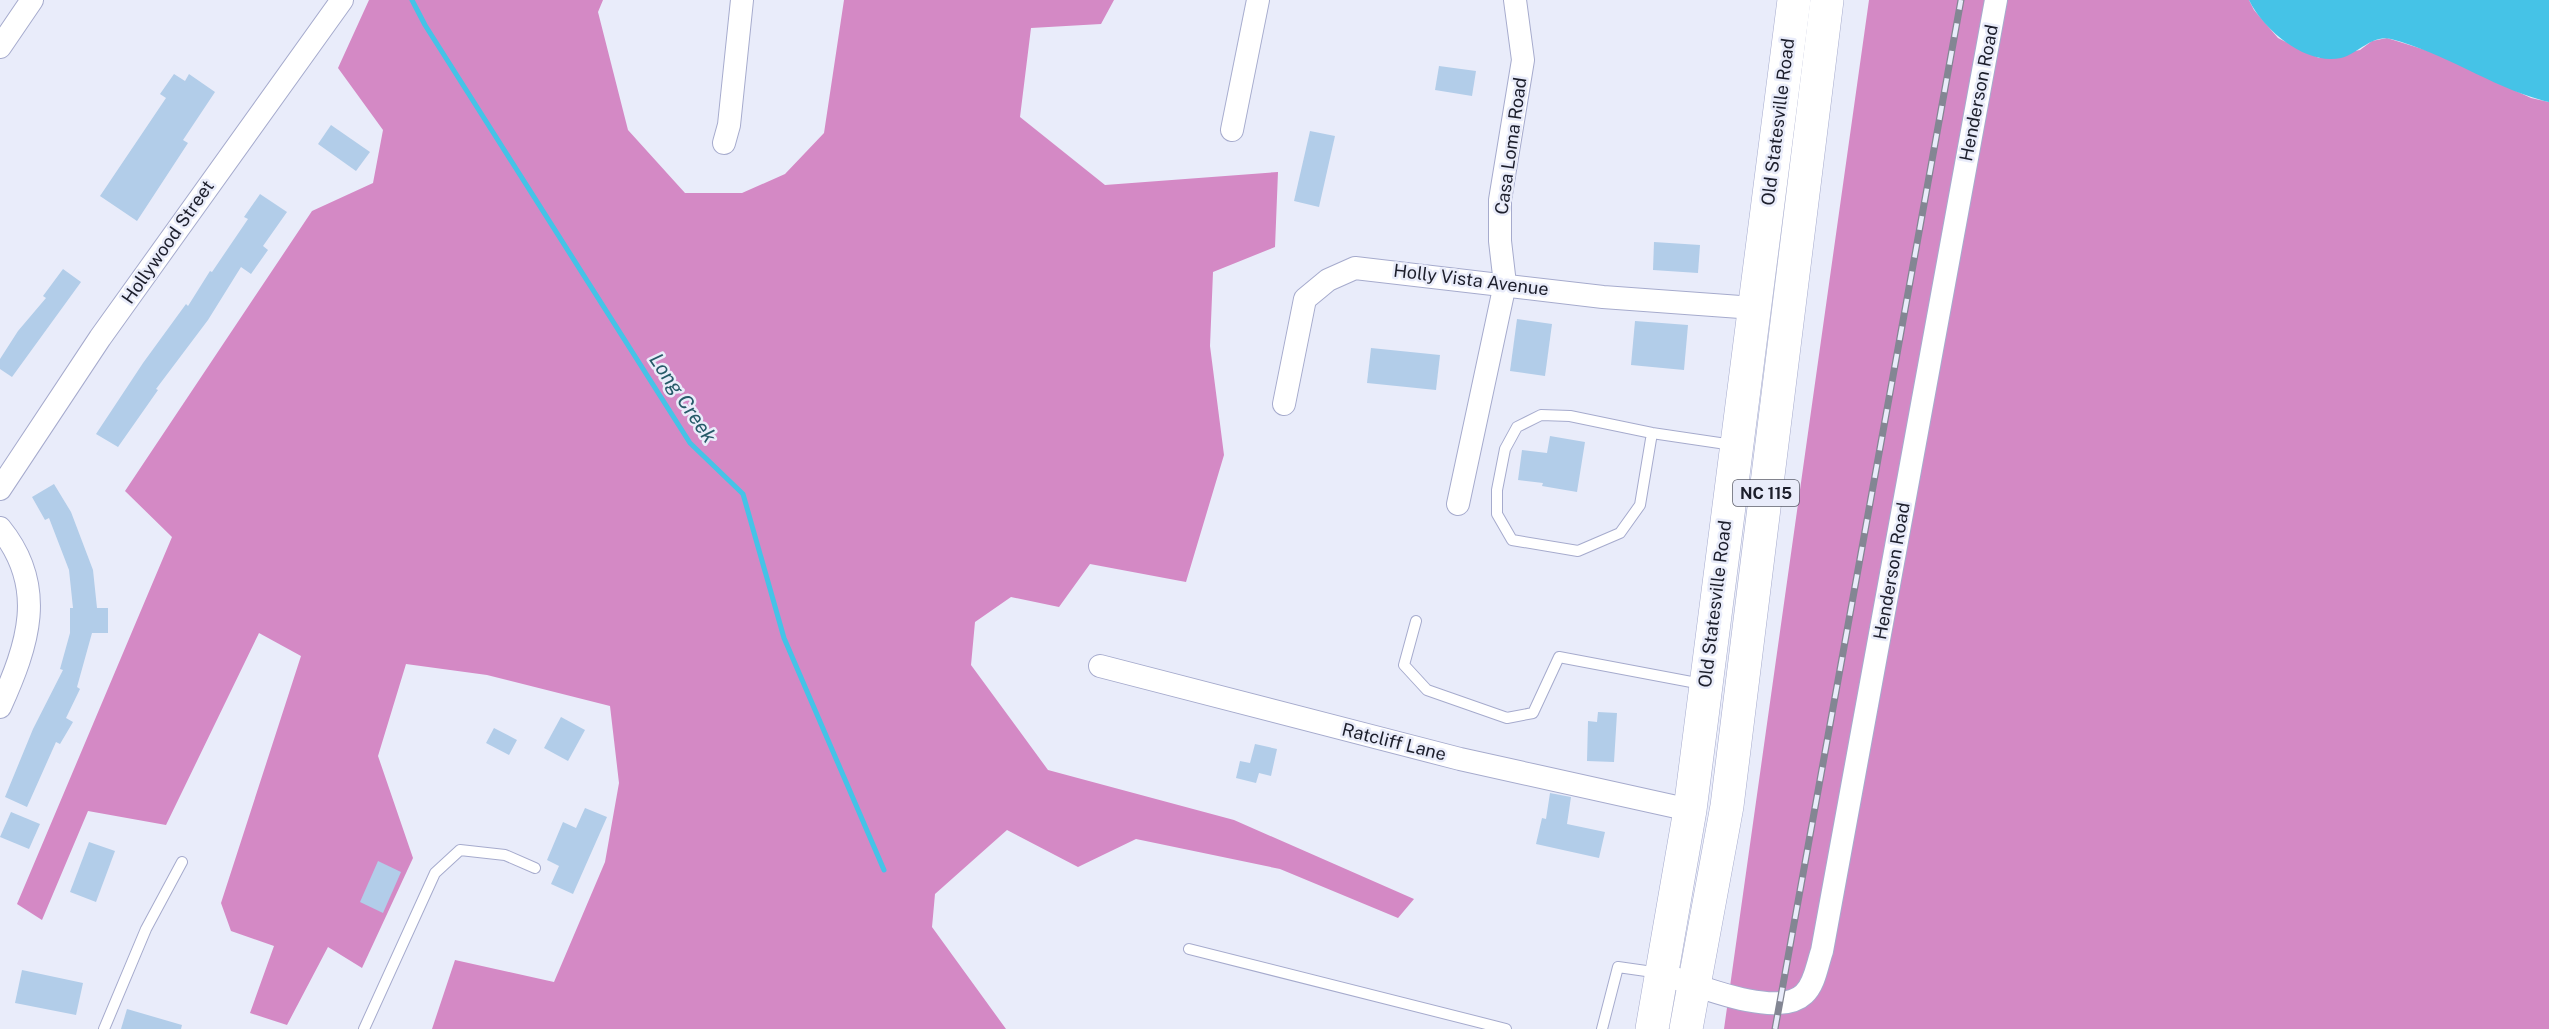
<svg xmlns="http://www.w3.org/2000/svg" width="2549" height="1029" font-family="'Public Sans',sans-serif">
<rect width="100%" height="100%" fill="#e9ecfa"/>
<!-- forest -->
<g fill="#d489c5">
<path d="M369,0h234l-5,12 30,118 57,63h57l43,-19 39,-41 20,-133h270l-13,24 -70,4 -11,89 85,68 173,-13 -3,75 -62,25 -3,74 14,109 -38,127 -96,-18 -31,43 -48,-10 -36,25 -4,43 77,105 186,50 180,79 -16,19 -118,-49 -144,-30 -58,28 -71,-37 -72,64 -3,33 74,102h-574l23,-69 99,22 51,-120 14,-79 -9,-77 -123,-31 -81,-11 -28,92 35,102 -51,110 -34,-21 -41,78 -37,-12 24,-67 -43,-15 -10,-28 80,-247 -42,-23 -93,192 -78,-14 -46,109 -25,-16 155,-367 -47,-46 187,-280 61,-28 10,-53 -45,-62z"/>
<path d="M1869,0h380l5,10 24,28 41,20 41,-8 12,-9 15,-3 48,15 96,45 18,4v927h-825z"/>
</g>
<!-- water -->
<path fill="#45c3e7" d="M2249,0h300v102c-55,-13 -103,-49 -158,-63 -18,-5 -34,15 -50,19 -36,8 -78,-29 -92,-58z"/>
<g fill="none" stroke-linecap="round" stroke-linejoin="round">
<!-- stream -->
<path stroke="#45c3e7" stroke-width="5" d="M412,0l13,25 265,418 53,51 41,144 100,232"/>
</g>
<!-- building -->
<g fill="#b2cde9">
<path d="M1439,66l37,5 -4,25 -37,-6z"/>
<path d="M174,74l11,7 4,-7 26,18 -32,48 5,3 -51,78 -37,-25 66,-98 -6,-4z"/>
<path d="M331,125l39,27 -14,19 -38,-27z"/>
<path d="M1310,131l25,5 -16,71 -25,-6z"/>
<path d="M260,194l27,18 -24,34 5,4 -17,24 -10,-7 -33,53 -52,69 2,1 -40,57 -22,-13 47,-71 43,-59 2,2 22,-35 2,1 36,-53 -4,-2z"/>
<path d="M1654,242l46,3 -2,28 -45,-3z"/>
<path d="M63,269l18,13 -69,95 -12,-8v-10l18,-28 28,-33 -3,-2z"/>
<path d="M1517,319l35,5 -7,52 -35,-5z"/>
<path d="M1635,321l53,4 -4,45 -53,-5z"/>
<path d="M1371,348l69,7 -4,35 -69,-7z"/>
<path d="M1550,436l35,6 -8,50 -35,-6 1,-3 -25,-3 4,-30 25,3z"/>
<path d="M54,484l17,28 22,58 4,38h11v25h-16l-15,54 3,2 -14,29 7,4 -13,22 -4,-2 -29,65 -22,-10 28,-68 30,-59 -3,-1 10,-36v-25h3l-4,-38 -20,-52 -4,2 -13,-23z"/>
<path d="M1598,712l19,1 -3,49 -27,-1 1,-40 9,1z"/>
<path d="M561,717l24,13 -17,31 -24,-13z"/>
<path d="M494,728l23,12 -8,15 -23,-12z"/>
<path d="M1255,744l22,5 -6,27 -12,-3 -3,10 -20,-5 4,-17 10,2z"/>
<path d="M1550,793l21,4 -4,27 38,8 -6,26 -63,-14 6,-26 4,1z"/>
<path d="M585,808l22,9 -34,77 -22,-10 8,-18 -12,-6 16,-38 13,6z"/>
<path d="M11,812l29,12 -11,25 -29,-12z"/>
<path d="M89,842l26,9 -19,51 -26,-10z"/>
<path d="M378,861l23,11 -18,41 -23,-11z"/>
<path d="M22,970l61,13 -7,32 -61,-12z"/>
<path d="M127,1009l55,16 -1,4h-60z"/>
</g>
<g fill="none" stroke-linecap="round" stroke-linejoin="round">
<!-- service casing -->
<g stroke="#a6abcd" stroke-width="12">
<g id="service">
<path d="M1652,433l-12,72 -20,28 -42,18 -66,-11 -15,-26v-24l8,-41 12,-22 24,-12 29,1 82,17 81,12"/>
<path d="M1416,621l-12,44 23,25 80,28 26,-5 26,-56 143,27"/>
<path d="M1189,949l317,80"/>
<path d="M104,1029l42,-100 36,-67"/>
<path d="M364,1029l71,-156 25,-23 45,5 30,13"/>
<path d="M1602,1029l16,-62 42,6"/>
</g>
</g>
<!-- minor casing -->
<g stroke="#a6abcd" stroke-width="24">
<g id="minor">
<path d="M0,47l32,-47"/>
<path d="M1232,130l26,-130"/>
<path d="M724,143l5,-18 13,-125"/>
<path d="M1284,404l21,-105 23,-19 27,-12 248,29 151,11"/>
<path d="M0,489l100,-151 242,-338"/>
<path d="M1458,504l47,-220 -5,-43v-41l23,-140 -8,-60"/>
<path d="M0,528c48,59 28,117 0,179"/>
<path d="M1100,666l360,93 230,51"/>
<path d="M1663,974c31,10 114,46 141,20 11,-10 13,-29 18,-43l174,-951"/>
</g>
</g>
<!-- primary casing -->
<g stroke="#a6abcd" stroke-width="34">
<g id="primary">
<path d="M1652,1029l38,-219 104,-810"/>
<path d="M1686,1029l41,-223 100,-806"/>
</g>
</g>
<!-- service -->
<use href="#service" stroke="#fff" stroke-width="10"/>
<!-- minor -->
<use href="#minor" stroke="#fff" stroke-width="22"/>
<!-- primary -->
<use href="#primary" stroke="#fff" stroke-width="33"/>
<!-- rail casing -->
<g stroke="#838693" stroke-width="7">
<path id="rail" d="M1775,1029l186,-1029"/>
</g>
<!-- rail -->
<use href="#rail" stroke="#e9ecfa" stroke-width="4.5" stroke-dasharray="14" stroke-linecap="butt"/>
</g>
<g text-anchor="middle" stroke-width="5" stroke-linejoin="round" paint-order="stroke">
<!-- shield labels -->
<rect fill="#e9ecfa" stroke="#5a5c69" stroke-width="1.5" x="1733" y="480" width="66" height="26" rx="4.5"/>
<g font-size="16" font-weight="bold" fill="#1c1e2b">
<text x="1766" y="499">NC 115</text>
</g>
<!-- street labels -->
<g font-size="18" fill="#1c1e2b" stroke="#e9ecfa">
<text transform="translate(1979 93) rotate(-79)" y="6">Henderson Road</text>
<text transform="translate(1778 122) rotate(-83)" y="6">Old Statesville Road</text>
<text transform="translate(1511 146) rotate(-82)" y="6">Casa Loma Road</text>
<text transform="translate(168 242) rotate(-55)" y="6">Hollywood Street</text>
<text transform="translate(1471 280) rotate(7)" y="6">Holly Vista Avenue</text>
<text transform="translate(1892 571) rotate(-80)" y="6">Henderson Road</text>
<text transform="translate(1715 604) rotate(-83)" y="6">Old Statesville Road</text>
<text transform="translate(1394 742) rotate(14)" y="6">Ratcliff Lane</text>
</g>
<!-- water labels -->
<g font-size="20" font-style="italic" fill="#265968" stroke="#e9ecfa">
<text transform="translate(683 398) rotate(56)" y="7">Long Creek</text>
</g>
</g>
</svg>
